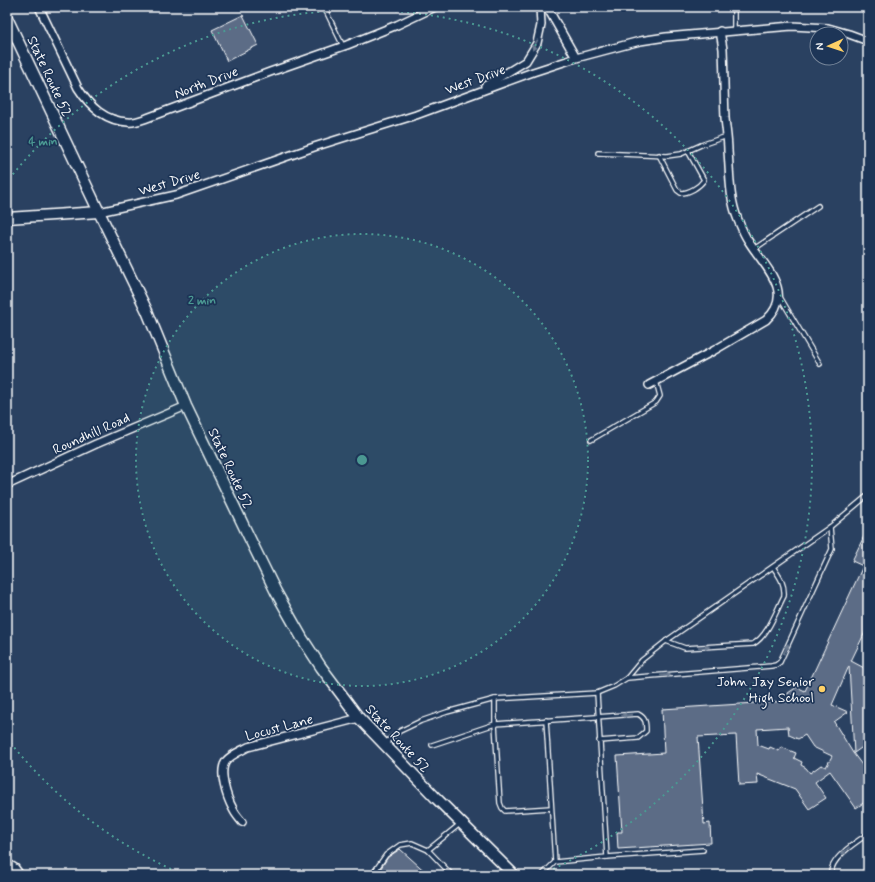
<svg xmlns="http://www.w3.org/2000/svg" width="875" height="882" font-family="Mynerve,sans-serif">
<rect width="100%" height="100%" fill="#2a4161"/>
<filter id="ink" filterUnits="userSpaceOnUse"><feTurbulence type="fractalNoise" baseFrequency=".025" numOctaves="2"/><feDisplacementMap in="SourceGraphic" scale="8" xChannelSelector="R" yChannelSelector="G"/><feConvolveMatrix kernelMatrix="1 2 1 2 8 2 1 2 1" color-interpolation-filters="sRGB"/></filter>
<g filter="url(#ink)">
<!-- building -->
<g fill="#5b6c86" stroke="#fff" fill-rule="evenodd">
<path d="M243,15l15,30 -31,16 -15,-31z"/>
<path d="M868,528v98l-17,35 17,9v21l-2,3 2,49 -14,10 -5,-87 -17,39 16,7 -14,10 19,31 15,20v27l-12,8 -26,-37 -15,11 11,16 -17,11 -14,-20 -38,-15 1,10 -19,1 -3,-50 -38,2 6,87 6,-1 1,20 -93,6 -1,-17h5l-5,-76 47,-3 -2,-44 126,-8v-8l9,-6 8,4 58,-125 -11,-5zM788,727l1,8 9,4 7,-4 8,12 19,9 -6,11 -5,-2 -11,8 -4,-5 -5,-3 1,-3 -8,-4 2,-5 -15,-6 -2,4 -9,-4 -1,2 -11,-4 -1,-16z"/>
<path d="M400,849l29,26h-47l-3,-4 9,-14z"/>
</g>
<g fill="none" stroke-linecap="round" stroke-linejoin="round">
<!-- lane casing -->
<g stroke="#fff" stroke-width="6">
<g id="lane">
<path d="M324,7l19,39"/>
<path d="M734,7v23"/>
<path d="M863,7l5,10"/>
<path d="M598,153l69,3 14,-2 20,-9 26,-9"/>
<path d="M659,155l18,35 4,3c8,0 18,-6 23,-13l-16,-29"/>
<path d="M754,249l64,-43"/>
<path d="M780,297l40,67"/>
<path d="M591,440l65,-38 4,-6 -4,-15"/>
<path d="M666,641l19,7 68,-4c15,-8 23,-33 31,-48 1,-12 -4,-19 -11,-29"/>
<path d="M627,678l144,-12 5,-1 4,-3 52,-113 -2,-22"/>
<path d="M546,720l9,142"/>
<path d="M385,743l15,-12 21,-10 26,-9 48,-13 102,-6 17,-7 13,-8 15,-18 24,-19 164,-114 38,-32"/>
<path d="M432,745l63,-21v-25"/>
<path d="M551,808l-46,3 -3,-3 -2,-5 -5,-79 143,-10c8,4 8,9 8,17l-8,7 -39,3"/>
<path d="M428,850l33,-27"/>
<path d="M607,857l96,-7"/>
<path d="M372,875l14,-20 14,-10 12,-2 16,7 24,25"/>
<path d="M501,875l7,-6"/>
<path d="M542,875l13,-13 52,-5 -10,-164"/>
<path d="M831,875c-2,-16 25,-33 37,-41"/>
</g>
</g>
<!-- street casing -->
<g stroke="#fff" stroke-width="10">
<g id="street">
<path d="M39,7l39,81c12,19 27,33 50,34 6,1 13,-2 19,-4l123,-46 77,-27 50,-20 38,-18"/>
<path d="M547,7l29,51"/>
<path d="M485,86l41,-25 11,-18 4,-18 -1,-18"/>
<path d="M99,212l77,-17 141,-49 99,-31 117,-43 43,-14 64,-17 26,-4 126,-11 36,2 21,6 19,7"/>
<path d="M649,385l64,-34 53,-31c30,-27 -2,-54 -17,-78 -5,-7 -8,-15 -11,-22 -9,-22 -8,-45 -10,-69 0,-11 -2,-22 -3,-33 -1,-23 -1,-46 -2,-69l-3,-18"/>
<path d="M7,485l89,-41 90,-38"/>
<path d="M242,822c-3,-4 -7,-8 -9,-13 -6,-11 -15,-37 -7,-48 6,-7 15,-10 22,-14l111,-29"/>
<path d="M7,863l8,5 5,7"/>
</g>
</g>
<!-- secondary casing -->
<g stroke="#fff" stroke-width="13">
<g id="secondary">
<path d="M7,18l92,194 48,99 39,95 63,131 27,55 26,46 19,29 38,51 78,81 77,76"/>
<path d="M7,218l92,-6"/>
</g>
</g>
<!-- lane -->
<use href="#lane" stroke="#1d3557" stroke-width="3.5"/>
<!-- street -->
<use href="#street" stroke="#1d3557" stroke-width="7"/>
<!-- secondary -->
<use href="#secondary" stroke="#1d3557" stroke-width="10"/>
</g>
<!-- one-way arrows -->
<defs><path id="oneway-solid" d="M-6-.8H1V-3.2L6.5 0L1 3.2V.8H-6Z"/></defs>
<g fill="#6c7c92">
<use href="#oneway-solid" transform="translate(535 45) rotate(116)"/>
<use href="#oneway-solid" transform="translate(704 647) rotate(-3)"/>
<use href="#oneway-solid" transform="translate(786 649) rotate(-65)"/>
<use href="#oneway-solid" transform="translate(666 675) rotate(-5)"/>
<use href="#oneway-solid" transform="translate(627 715) rotate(176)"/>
<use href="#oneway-solid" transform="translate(845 851) rotate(141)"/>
</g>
</g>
<!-- distance rings -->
<circle cx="362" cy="460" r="226" fill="#4b9892" fill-opacity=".12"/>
<g fill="none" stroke="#4b9892" stroke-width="2" stroke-dasharray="2 4">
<circle cx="362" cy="460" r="226"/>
<path d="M182 874A451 451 0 0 1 9 741M9 179A451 451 0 1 1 542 874"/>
</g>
<!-- markers -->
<circle fill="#ffd166" stroke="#1d3557" stroke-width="1.5" cx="822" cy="689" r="4"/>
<g text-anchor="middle" stroke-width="3.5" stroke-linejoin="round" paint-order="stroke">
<!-- street labels -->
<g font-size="14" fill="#fff" stroke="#1d3557">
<text transform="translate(50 76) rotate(65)" y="5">State Route 52</text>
<text transform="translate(475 79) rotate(-20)" y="5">West Drive</text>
<text transform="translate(206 82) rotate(-21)" y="5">North Drive</text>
<text transform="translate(169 182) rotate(-16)" y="5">West Drive</text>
<text transform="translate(91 433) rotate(-24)" y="5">Roundhill Road</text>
<text transform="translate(231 468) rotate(65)" y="5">State Route 52</text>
<text transform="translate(279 727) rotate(-15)" y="5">Locust Lane</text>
<text transform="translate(398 738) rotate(47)" y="5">State Route 52</text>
</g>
<!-- poi labels -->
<g font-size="14" fill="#fff" stroke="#1d3557" text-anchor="end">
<text x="814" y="686">John Jay Senior<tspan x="814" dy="16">High School</tspan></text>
</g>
</g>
<circle cx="362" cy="460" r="6" fill="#4b9892" stroke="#1d3557" stroke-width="2"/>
<g font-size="12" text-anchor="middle" font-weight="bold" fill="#4b9892" stroke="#1d3557" stroke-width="3.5" stroke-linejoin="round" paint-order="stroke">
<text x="43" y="145">4 min</text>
<text x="202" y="304">2 min</text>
</g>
<!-- margin -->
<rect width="875" height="882" fill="none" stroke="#1d3557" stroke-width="24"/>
<rect x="12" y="12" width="851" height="858" fill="none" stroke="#fff" stroke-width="1.5" filter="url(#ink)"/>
<!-- north arrow -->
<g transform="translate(829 46) rotate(267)"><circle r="19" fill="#1d3557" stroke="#77869a"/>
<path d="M0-3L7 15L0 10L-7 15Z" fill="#ffd166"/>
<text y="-6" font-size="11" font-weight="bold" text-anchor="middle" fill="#ffffff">N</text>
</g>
</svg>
